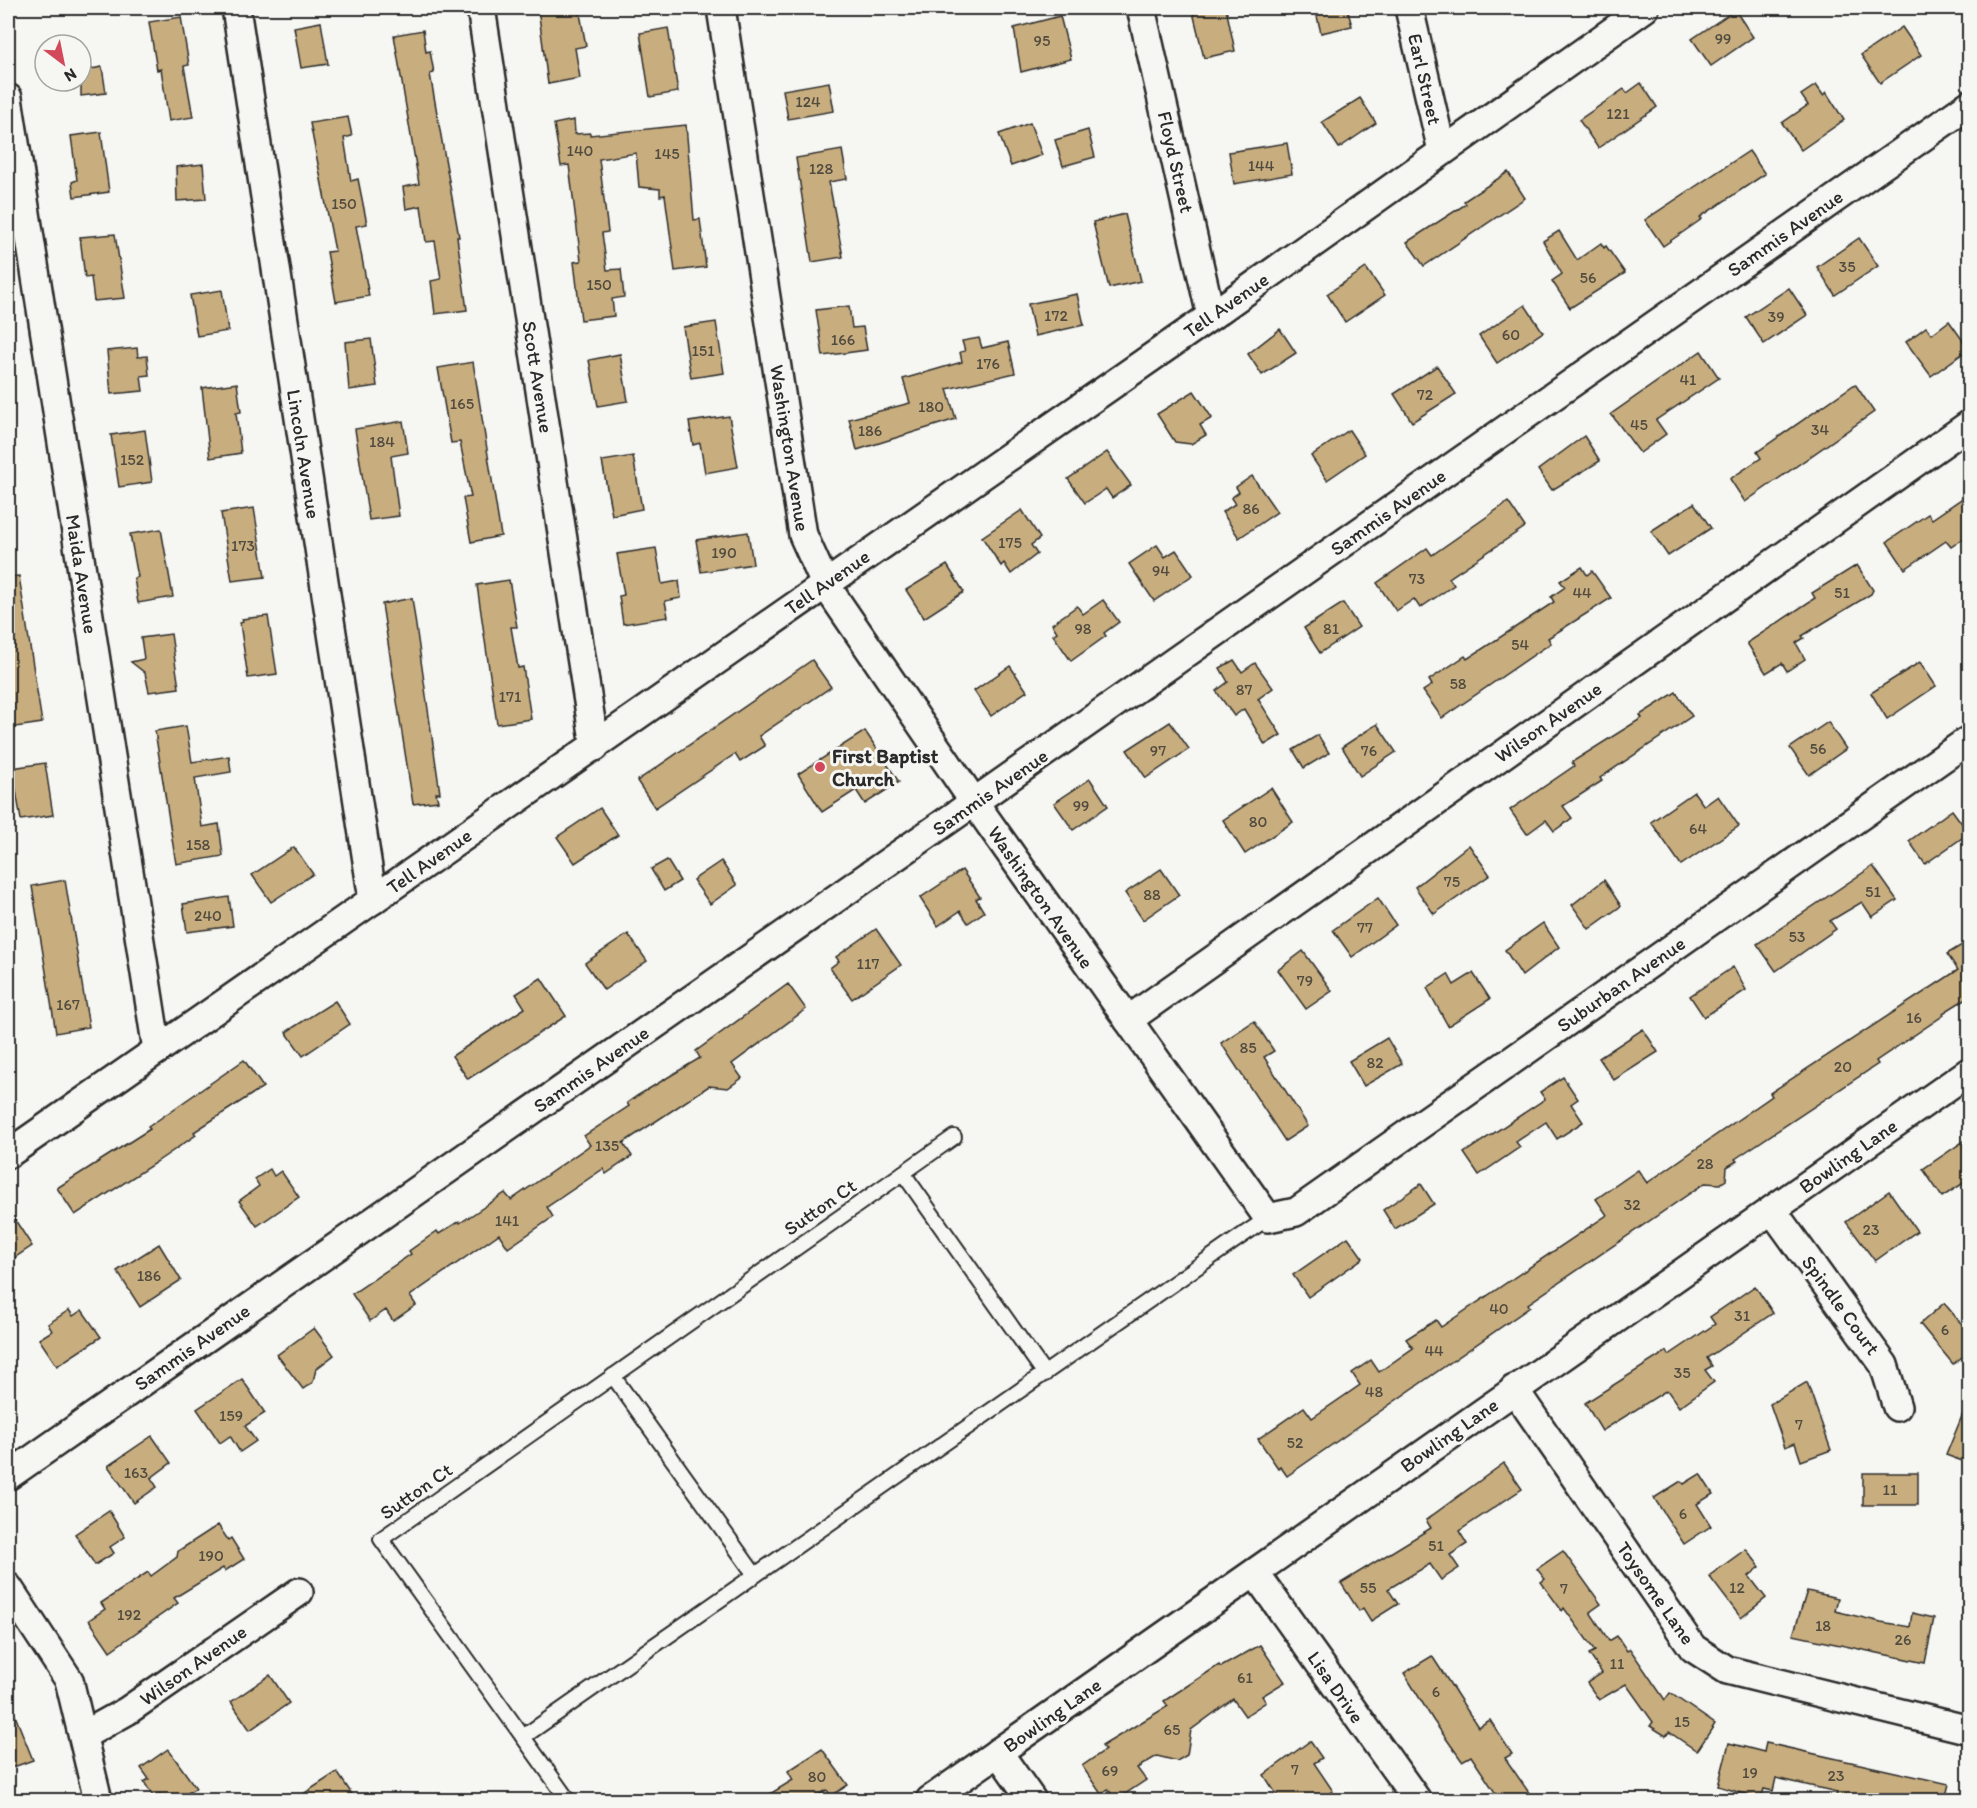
<svg xmlns="http://www.w3.org/2000/svg" width="1977" height="1808" font-family="Itim,sans-serif">
<rect width="100%" height="100%" fill="#f6f6f2"/>
<filter id="ink" filterUnits="userSpaceOnUse"><feTurbulence type="fractalNoise" baseFrequency=".0167" numOctaves="2"/><feDisplacementMap in="SourceGraphic" scale="12" xChannelSelector="R" yChannelSelector="G"/><feConvolveMatrix kernelMatrix="1 2 1 2 8 2 1 2 1" color-interpolation-filters="sRGB"/></filter>
<g filter="url(#ink)">
<!-- building -->
<g fill="#c8ad7e" stroke="#2b2b2b" stroke-width="1.5">
<path d="M538,8h41l7,38 -11,2 5,30 -32,6z"/>
<path d="M1192,8h34l9,43 -31,7z"/>
<path d="M1315,8h32l5,18 -31,7z"/>
<path d="M1735,10l18,27 -42,29 -19,-27z"/>
<path d="M1060,16l11,43 -50,13 -7,-44z"/>
<path d="M181,17l8,48 -5,1 9,51 -24,4 -8,-52 -4,1 -8,-48z"/>
<path d="M321,22l7,42 -27,4 -7,-41z"/>
<path d="M1902,27l19,28 -41,28 -19,-28z"/>
<path d="M668,28l10,64 -28,5 -10,-64z"/>
<path d="M423,30l3,22 4,-1 4,22 -4,1 29,163h-2l10,73 -32,4 -4,-33 10,-2 -6,-38 -9,1 -5,-36 -15,3 -3,-22 16,-3 -25,-149z"/>
<path d="M102,67l4,26 -25,3v-25z"/>
<path d="M829,82l5,29 -46,8 -5,-29z"/>
<path d="M1641,83l16,24 -59,41 -19,-28 45,-31 3,4z"/>
<path d="M1816,85l7,10 3,-3 18,28 -43,30 -19,-27 26,-18 -7,-10z"/>
<path d="M1360,98l16,25 -37,25 -17,-26z"/>
<path d="M348,117l4,19 -8,2 7,43 7,-2 9,45 -11,2 13,70 -33,6 -9,-50 8,-1 -25,-128z"/>
<path d="M574,120l1,14 15,-1v2l96,-10 8,95 6,-1 6,48 -31,4 -10,-76 -5,1v-7l-21,-2 -3,-34 -37,6 9,73 -6,1 5,37 14,-1 3,28 -12,2 2,17 -33,4 -7,-58 7,-1 -12,-96 -8,1 -7,-42z"/>
<path d="M1030,123l12,32 -31,11 -12,-32z"/>
<path d="M1088,130l7,27 -32,9 -8,-26z"/>
<path d="M101,132l8,60 -35,5 -2,-15 5,-2 -6,-44z"/>
<path d="M1287,143l5,31 -58,10 -5,-32z"/>
<path d="M842,150l5,29 -18,3 14,75 -31,5 -16,-104z"/>
<path d="M1749,151l16,23 -65,43 2,2 -39,27 -18,-26z"/>
<path d="M203,164l3,35 -29,2 -1,-34z"/>
<path d="M1508,172l17,26 -101,68 -17,-24 59,-38 -2,-3z"/>
<path d="M1125,214l16,67 -32,7 -16,-66z"/>
<path d="M1559,231l18,29 24,-17 3,5 2,-2 19,27 -55,35 -18,-27 10,-7 -19,-33z"/>
<path d="M115,234l10,64 -31,3 -3,-24 -6,1 -5,-41z"/>
<path d="M1859,238l19,28 -43,29 -18,-28z"/>
<path d="M1366,268l19,27 -40,27 -18,-28z"/>
<path d="M1789,288l18,27 -43,29 -18,-27z"/>
<path d="M222,290l6,41 -31,5 -7,-41z"/>
<path d="M1077,294l7,31 -49,11 -7,-32z"/>
<path d="M1525,305l18,27 -46,31 -18,-27z"/>
<path d="M849,306l3,22 11,-1 4,23 -44,6 -7,-46z"/>
<path d="M1949,321l20,28 -38,27 -25,-34 20,-15 6,7z"/>
<path d="M716,322l8,51 -33,5 -8,-51z"/>
<path d="M1280,329l16,24 -34,22 -14,-21z"/>
<path d="M979,338l3,10 26,-6 7,31 -68,16 9,30 -99,31 -8,-31 61,-16 -7,-24 59,-17 -2,-10 5,-1 -3,-10z"/>
<path d="M371,339l6,47 -28,4 -4,-48z"/>
<path d="M137,348l1,9 9,-1 2,19 -8,1 2,15 -32,3 -4,-43z"/>
<path d="M1701,351l18,27 -63,42 10,14 -26,19 -29,-39z"/>
<path d="M620,354l8,47 -30,5 -9,-46z"/>
<path d="M473,362l28,174 -30,6 -8,-44 8,-1 -11,-55 -9,1 -13,-75z"/>
<path d="M1437,366l19,28 -44,28 -18,-28z"/>
<path d="M237,383l4,29 -5,1 5,40 -31,5 -8,-70z"/>
<path d="M1855,384l19,28 -129,90 -15,-23 31,-21 -4,-6z"/>
<path d="M1194,391l18,27 -12,7 6,10 -15,9 -16,-2 -18,-28z"/>
<path d="M729,416l9,51 -33,6 -5,-30 -7,2 -4,-23z"/>
<path d="M403,421l5,32 -17,3 8,60 -30,4 -14,-91z"/>
<path d="M145,430l7,52 -33,5 -8,-52z"/>
<path d="M1349,430l16,24 -38,26 -16,-24z"/>
<path d="M1584,436l16,25 -48,29 -14,-20z"/>
<path d="M1107,452l24,33 -19,13 -6,-9 -21,14 -17,-24z"/>
<path d="M633,456l9,53 -30,6 -10,-54z"/>
<path d="M1252,476l25,36 -38,26 -17,-26 13,-8 -4,-6 8,-6 -3,-5z"/>
<path d="M1970,493v41l-19,13 -5,-6 -41,28 -18,-27 41,-28 4,5z"/>
<path d="M1508,502l17,25 -76,51 5,7 -34,23 -6,-9 -18,12 -19,-28 50,-35 5,7z"/>
<path d="M1694,503l17,25 -43,28 -17,-25z"/>
<path d="M254,508l11,69 -33,4 -11,-68z"/>
<path d="M1022,510l18,28 -9,7 6,9 -26,20 -7,-11 -3,3 -19,-29z"/>
<path d="M161,529l12,68 -35,6 -4,-25 4,-1 -8,-43z"/>
<path d="M748,532l5,32 -52,8 -5,-32z"/>
<path d="M1157,545l8,12 11,-7 17,25 -39,26 -25,-37z"/>
<path d="M656,548l6,36 17,-3 2,17 -16,3 3,16 -45,7 -4,-28 5,-1 -7,-41z"/>
<path d="M947,565l17,27 -40,26 -18,-28z"/>
<path d="M1857,565l16,25 -2,4 -69,42 2,2 -8,5 9,16 -18,12 -5,-8 -16,10 -19,-30 68,-45 -3,-5z"/>
<path d="M1582,567l5,8 5,-4 19,27 -63,40 3,5 -109,75 -19,-27 9,-6 -3,-5 36,-24 2,3 87,-57 -3,-5 14,-10 -5,-6z"/>
<path d="M19,576l23,147 -33,5 -1,-151z"/>
<path d="M509,580l8,47h-6l7,41 5,-1 8,52 -34,5 -20,-139z"/>
<path d="M412,598l28,195h-4l2,8 -25,3 -31,-200z"/>
<path d="M1103,600l16,22 -15,11 2,3 -35,25 -18,-26 4,-3 -5,-8 25,-18 6,8z"/>
<path d="M1343,603l16,24 -39,26 -16,-25z"/>
<path d="M268,616l9,58 -29,4 -8,-55 3,-1 -1,-3z"/>
<path d="M171,634l8,54 -30,4 -4,-19 -14,-11 13,-3 -3,-21z"/>
<path d="M812,660l19,27 -72,49 6,10 -25,16 -5,-8 -80,54 -18,-27z"/>
<path d="M1234,660l8,12 13,-9 18,25 -15,11 23,36 -16,10 -21,-36 -10,7 -18,-25 12,-9 -8,-14z"/>
<path d="M1920,662l16,24 -49,33 -16,-26z"/>
<path d="M1010,666l17,25 -36,25 -17,-25z"/>
<path d="M1676,692l16,24 -92,62 2,3 -39,25 9,12 -18,13 -8,-11 -19,14 -17,-24 64,-44 -2,-4 70,-44 -2,-3z"/>
<path d="M1170,722l19,27 -43,29 -19,-28z"/>
<path d="M1828,722l18,27 -37,26 -19,-27z"/>
<path d="M1377,724l19,28 -36,24 -18,-29z"/>
<path d="M186,726l6,36 37,-6 2,16 -36,6 7,49 17,-3 4,32 -47,8 -21,-133z"/>
<path d="M865,731l34,51 -34,22 -9,-14 -34,22 -24,-38z"/>
<path d="M1318,735l11,18 -25,15 -11,-18z"/>
<path d="M45,763l8,52 -32,5 -9,-52z"/>
<path d="M1090,779l18,27 -35,24 -19,-27z"/>
<path d="M1271,788l22,34 -48,32 -22,-34z"/>
<path d="M1694,792l10,14 14,-10 21,30 -58,39 -30,-43z"/>
<path d="M600,808l18,27 -43,28 -18,-26z"/>
<path d="M1952,810l17,23 -44,31 -16,-23z"/>
<path d="M1469,845l21,30 -56,39 -19,-27z"/>
<path d="M294,847l19,27 -42,28 -19,-27z"/>
<path d="M667,860l13,21 -16,10 -13,-22z"/>
<path d="M721,861l16,24 -27,19 -17,-24z"/>
<path d="M1873,866l24,34 -25,17 -10,-15 -32,19 6,8 -60,42 -19,-27z"/>
<path d="M1161,869l18,26 -36,25 -18,-27z"/>
<path d="M962,870l18,27 -4,2 8,13 -16,11 -8,-12 -22,15 -18,-28z"/>
<path d="M65,880l24,147 -33,6 -24,-147z"/>
<path d="M1604,880l17,26 -32,23 -17,-24z"/>
<path d="M229,897l4,29 -46,6 -4,-28z"/>
<path d="M1378,898l18,27 -44,32 -19,-27z"/>
<path d="M1543,923l16,24 -37,29 -17,-26z"/>
<path d="M876,929l25,36 -49,34 -22,-31 9,-7 -3,-4z"/>
<path d="M628,934l19,27 -43,29 -19,-27z"/>
<path d="M1970,940v56l-27,17 1,2 -68,46 2,3 -143,95 2,2 -10,6 -1,13 -6,4 -15,-1 -177,121 2,3 -243,169 -7,-10 -2,2 -20,-29 46,-32 8,11 48,-33 -8,-12 19,-13 8,12 34,-24 -7,-9 30,-19 5,7 166,-112 -11,-16 42,-29 9,13 125,-87 -2,-3 188,-123 -11,-16z"/>
<path d="M1303,951l29,40 -26,18 -28,-39z"/>
<path d="M1733,967l13,23 -42,27 -14,-21z"/>
<path d="M1473,973l17,26 -42,27 -21,-38 21,-14 6,11z"/>
<path d="M541,978l25,38 -98,63 -16,-23 73,-48 -9,-14z"/>
<path d="M788,984l18,25 -74,55 10,14 -14,10 -19,-2 -86,57 9,13 -26,18 -3,-5 -56,38 6,10 -45,31 -9,-14 -89,62 6,9 -23,16 -7,-11 -16,11 -18,-27 59,-40 -2,-3 28,-20 2,3 20,-13 1,2 45,-30 6,7 79,-55 -6,-9 45,-30 -2,-3 10,-7 63,-38 -4,-7z"/>
<path d="M335,1001l15,23 -47,32 -17,-24z"/>
<path d="M1254,1021l20,30 -10,6 44,69 -23,15 -64,-98z"/>
<path d="M1643,1029l15,23 -44,28 -15,-22z"/>
<path d="M1387,1038l15,26 -38,22 -15,-25z"/>
<path d="M244,1060l19,27 -69,45 2,3 -38,26 -83,54 -18,-27 93,-59 -2,-2z"/>
<path d="M1563,1077l15,22 -7,5 12,18 -26,17 -11,-17 -30,20 4,5 -41,28 -15,-22 81,-54 -5,-7z"/>
<path d="M1970,1137v42l-28,18 -19,-28z"/>
<path d="M270,1169l4,7 7,-5 18,26 -42,29 -18,-25 20,-15 -4,-7z"/>
<path d="M1421,1184l13,20 -39,25 -12,-19z"/>
<path d="M1889,1191l28,40 -42,30 -29,-39z"/>
<path d="M8,1209l24,37 -24,16z"/>
<path d="M1348,1237l15,21 -55,39 -15,-22z"/>
<path d="M159,1244l22,36 -41,27 -23,-36z"/>
<path d="M1755,1286l18,27 -66,45 5,8 -7,4 9,12 -35,25 -12,-17 -65,41 -17,-28 82,-52 2,4 46,-31 -5,-7z"/>
<path d="M1944,1303l26,31v17l-17,13 -33,-40z"/>
<path d="M69,1310l4,6 9,-6 19,27 -44,29 -18,-27 13,-8 -4,-7z"/>
<path d="M314,1328l20,27 -18,14 -3,13 -10,7 -26,-34z"/>
<path d="M242,1379l23,34 -20,13 11,15 -16,11 -10,-16 -10,7 -23,-34z"/>
<path d="M1807,1382l24,68 -30,11 -6,-18 -10,4 -15,-43z"/>
<path d="M1969,1399h1v65l-24,-9z"/>
<path d="M152,1436l19,27 -20,15 6,9 -23,16 -26,-37z"/>
<path d="M1504,1463l18,26 -63,42 8,13 -17,11 9,13 -18,12 -11,-16 -42,25 10,15 -27,17 -8,-13 -4,3 -18,-28 90,-55 -5,-8z"/>
<rect x="1863" y="1473" width="55" height="32"/>
<path d="M1700,1474l13,20 -16,10 14,22 -27,18 -30,-46 27,-17 3,3z"/>
<path d="M109,1511l16,26 -15,10 4,6 -19,12 -20,-31z"/>
<path d="M218,1525l10,15 3,-2 13,21 -19,12 -2,-3 -49,30 4,5 -68,48 -21,-31 16,-11 -4,-6 47,-31 3,4 26,-19 1,-6z"/>
<path d="M1746,1549l14,18 -11,9 17,22 -25,20 -32,-42z"/>
<path d="M1563,1551l38,53 -11,8 19,29 8,-5 10,15 3,-2 35,51 5,-7 45,31 -18,27 -28,-19 -3,4 -16,-10 3,-4 -27,-38 -27,16 -12,-17 15,-10 -13,-19 6,-3 -31,-43 -2,3 -21,-29 4,-3 -8,-10z"/>
<path d="M1807,1591l31,7 -3,13 46,11 29,5 2,-14 22,5 -9,45 -132,-28z"/>
<path d="M1260,1645l25,37 -23,14 4,6 -21,14 -12,-17 -42,31 -4,25 -10,6 -20,-5 -20,12 9,12 -30,20 -8,-11 -7,5 -19,-28 23,-16 -3,-4 66,-40 -4,-5 55,-36 2,2z"/>
<path d="M1432,1656l46,71 12,-7 22,34 -7,4 29,42h-34l-29,-44 -9,5 -29,-41 -29,-47z"/>
<path d="M270,1675l19,28 -39,27 -19,-28z"/>
<path d="M8,1698l25,62 -25,9z"/>
<path d="M1310,1741l12,17 -8,5 19,28 -14,9h-39l-16,-25z"/>
<path d="M1729,1743l35,9 2,-9 183,41 -4,16h-110l2,-8 -61,-14 -3,13 -9,-2 -3,10 -43,-13z"/>
<path d="M168,1749l28,39 -19,12h-13l-4,-6 -6,4 -10,-16 5,-3 -8,-11z"/>
<path d="M822,1749l26,36 -17,11 -4,-6 -18,10h-49l33,-20 -5,-9z"/>
<path d="M337,1772l19,28h-62z"/>
</g>
<g fill="none" stroke-linecap="round" stroke-linejoin="round">
<!-- service casing -->
<g stroke="#2b2b2b" stroke-width="18">
<g id="service">
<path d="M903,1173l51,-36"/>
<path d="M1045,1374l-142,-201 -522,366 142,198c239,-166 478,-333 717,-500l28,-19"/>
<path d="M613,1376l142,199"/>
<path d="M523,1737l45,63"/>
</g>
</g>
<!-- minor casing -->
<g stroke="#2b2b2b" stroke-width="32">
<g id="minor">
<path d="M236,8l137,892"/>
<path d="M481,8l114,739"/>
<path d="M721,8l82,527 22,49 149,218 294,416 28,-6 674,-473"/>
<path d="M1141,8l70,308"/>
<path d="M1409,8l33,143"/>
<path d="M8,98l149,952"/>
<path d="M1128,1020l842,-596"/>
<path d="M8,1154l1203,-838 434,-308"/>
<path d="M1772,1210l112,155 13,42"/>
<path d="M1514,1389l179,259 34,22 243,60"/>
<path d="M8,1476l949,-662 1013,-710"/>
<path d="M1255,1573l162,227"/>
<path d="M8,1587l61,93 29,120"/>
<path d="M84,1735l43,-24 172,-119"/>
<path d="M998,1752l34,48"/>
<path d="M930,1800l1040,-729"/>
</g>
</g>
<!-- service -->
<use href="#service" stroke="#f6f6f2" stroke-width="14"/>
<!-- minor -->
<use href="#minor" stroke="#f6f6f2" stroke-width="27"/>
</g>
</g>
<!-- markers -->
<circle fill="#d1495b" stroke="#f6f6f2" stroke-width="2" cx="820" cy="767" r="6"/>
<g text-anchor="middle" stroke-width="6" stroke-linejoin="round" paint-order="stroke">
<!-- number labels -->
<g font-size="16" fill="#524c40">
<text x="1723" y="44">99</text>
<text x="1042" y="46">95</text>
<text x="808" y="107">124</text>
<text x="1618" y="119">121</text>
<text x="580" y="156">140</text>
<text x="667" y="159">145</text>
<text x="1261" y="171">144</text>
<text x="821" y="174">128</text>
<text x="344" y="209">150</text>
<text x="1847" y="272">35</text>
<text x="1588" y="283">56</text>
<text x="599" y="290">150</text>
<text x="1056" y="321">172</text>
<text x="1776" y="322">39</text>
<text x="1511" y="340">60</text>
<text x="843" y="345">166</text>
<text x="703" y="356">151</text>
<text x="988" y="369">176</text>
<text x="1688" y="385">41</text>
<text x="1425" y="400">72</text>
<text x="462" y="409">165</text>
<text x="931" y="412">180</text>
<text x="1639" y="430">45</text>
<text x="1820" y="435">34</text>
<text x="870" y="436">186</text>
<text x="382" y="447">184</text>
<text x="132" y="465">152</text>
<text x="1251" y="514">86</text>
<text x="1010" y="548">175</text>
<text x="243" y="551">173</text>
<text x="724" y="558">190</text>
<text x="1161" y="576">94</text>
<text x="1417" y="584">73</text>
<text x="1582" y="598">44</text>
<text x="1842" y="598">51</text>
<text x="1083" y="634">98</text>
<text x="1331" y="634">81</text>
<text x="1520" y="650">54</text>
<text x="1458" y="689">58</text>
<text x="1244" y="695">87</text>
<text x="510" y="702">171</text>
<text x="1818" y="754">56</text>
<text x="1158" y="756">97</text>
<text x="1369" y="756">76</text>
<text x="1081" y="811">99</text>
<text x="1258" y="827">80</text>
<text x="1698" y="834">64</text>
<text x="198" y="850">158</text>
<text x="1452" y="887">75</text>
<text x="1873" y="897">51</text>
<text x="1152" y="900">88</text>
<text x="208" y="921">240</text>
<text x="1365" y="933">77</text>
<text x="1797" y="942">53</text>
<text x="868" y="969">117</text>
<text x="1305" y="986">79</text>
<text x="68" y="1010">167</text>
<text x="1914" y="1023">16</text>
<text x="1248" y="1053">85</text>
<text x="1375" y="1068">82</text>
<text x="1843" y="1072">20</text>
<text x="607" y="1151">135</text>
<text x="1705" y="1169">28</text>
<text x="1632" y="1210">32</text>
<text x="507" y="1226">141</text>
<text x="1871" y="1235">23</text>
<text x="149" y="1281">186</text>
<text x="1499" y="1314">40</text>
<text x="1742" y="1321">31</text>
<text x="1945" y="1335">6</text>
<text x="1434" y="1356">44</text>
<text x="1682" y="1378">35</text>
<text x="1374" y="1397">48</text>
<text x="231" y="1421">159</text>
<text x="1799" y="1430">7</text>
<text x="1295" y="1448">52</text>
<text x="136" y="1478">163</text>
<text x="1890" y="1495">11</text>
<text x="1683" y="1519">6</text>
<text x="1436" y="1551">51</text>
<text x="211" y="1561">190</text>
<text x="1368" y="1593">55</text>
<text x="1737" y="1593">12</text>
<text x="1564" y="1594">7</text>
<text x="129" y="1620">192</text>
<text x="1823" y="1631">18</text>
<text x="1903" y="1645">26</text>
<text x="1617" y="1669">11</text>
<text x="1245" y="1683">61</text>
<text x="1436" y="1697">6</text>
<text x="1682" y="1727">15</text>
<text x="1172" y="1735">65</text>
<text x="1295" y="1775">7</text>
<text x="1110" y="1776">69</text>
<text x="1750" y="1778">19</text>
<text x="1836" y="1781">23</text>
<text x="817" y="1782">80</text>
</g>
<!-- street labels -->
<g font-size="20" fill="#2b2b2b" stroke="#f6f6f2">
<text transform="translate(1425 79) rotate(77)" y="7">Earl Street</text>
<text transform="translate(1176 162) rotate(77)" y="7">Floyd Street</text>
<text transform="translate(1785 233) rotate(-35)" y="7">Sammis Avenue</text>
<text transform="translate(1226 305) rotate(-35)" y="7">Tell Avenue</text>
<text transform="translate(538 377) rotate(81)" y="7">Scott Avenue</text>
<text transform="translate(790 448) rotate(81)" y="7">Washington Avenue</text>
<text transform="translate(304 454) rotate(81)" y="7">Lincoln Avenue</text>
<text transform="translate(1388 512) rotate(-35)" y="7">Sammis Avenue</text>
<text transform="translate(82 574) rotate(81)" y="7">Maida Avenue</text>
<text transform="translate(827 582) rotate(-35)" y="7">Tell Avenue</text>
<text transform="translate(1548 722) rotate(-35)" y="7">Wilson Avenue</text>
<text transform="translate(990 792) rotate(-35)" y="7">Sammis Avenue</text>
<text transform="translate(429 861) rotate(-35)" y="7">Tell Avenue</text>
<text transform="translate(1041 897) rotate(55)" y="7">Washington Avenue</text>
<text transform="translate(1621 984) rotate(-35)" y="7">Suburban Avenue</text>
<text transform="translate(591 1069) rotate(-35)" y="7">Sammis Avenue</text>
<text transform="translate(1848 1156) rotate(-35)" y="7">Bowling Lane</text>
<text transform="translate(820 1207) rotate(-35)" y="7">Sutton Ct</text>
<text transform="translate(1841 1305) rotate(54)" y="7">Spindle Court</text>
<text transform="translate(192 1347) rotate(-35)" y="7">Sammis Avenue</text>
<text transform="translate(1449 1435) rotate(-35)" y="7">Bowling Lane</text>
<text transform="translate(416 1491) rotate(-35)" y="7">Sutton Ct</text>
<text transform="translate(1656 1593) rotate(55)" y="7">Toysome Lane</text>
<text transform="translate(193 1665) rotate(-35)" y="7">Wilson Avenue</text>
<text transform="translate(1336 1687) rotate(55)" y="7">Lisa Drive</text>
<text transform="translate(1052 1715) rotate(-35)" y="7">Bowling Lane</text>
</g>
<!-- poi labels -->
<g font-size="20" font-weight="bold" fill="#2b2b2b" stroke="#f6f6f2" text-anchor="start">
<text x="832" y="763">First Baptist<tspan x="832" dy="23">Church</tspan></text>
</g>
</g>
<!-- margin -->
<rect width="1977" height="1808" fill="none" stroke="#f6f6f2" stroke-width="30"/>
<rect x="15" y="15" width="1947" height="1778" fill="none" stroke="#2b2b2b" stroke-width="2" filter="url(#ink)"/>
<!-- north arrow -->
<g transform="translate(63 63) rotate(148)"><circle r="28" fill="#f6f6f2" stroke="#a5a5a2" stroke-width="1.5"/>
<path d="M0-4.5L10 22L0 15L-10 22Z" fill="#d1495b"/>
<text y="-9" font-size="16" font-weight="bold" text-anchor="middle" fill="#2b2b2b">N</text>
</g>
</svg>
